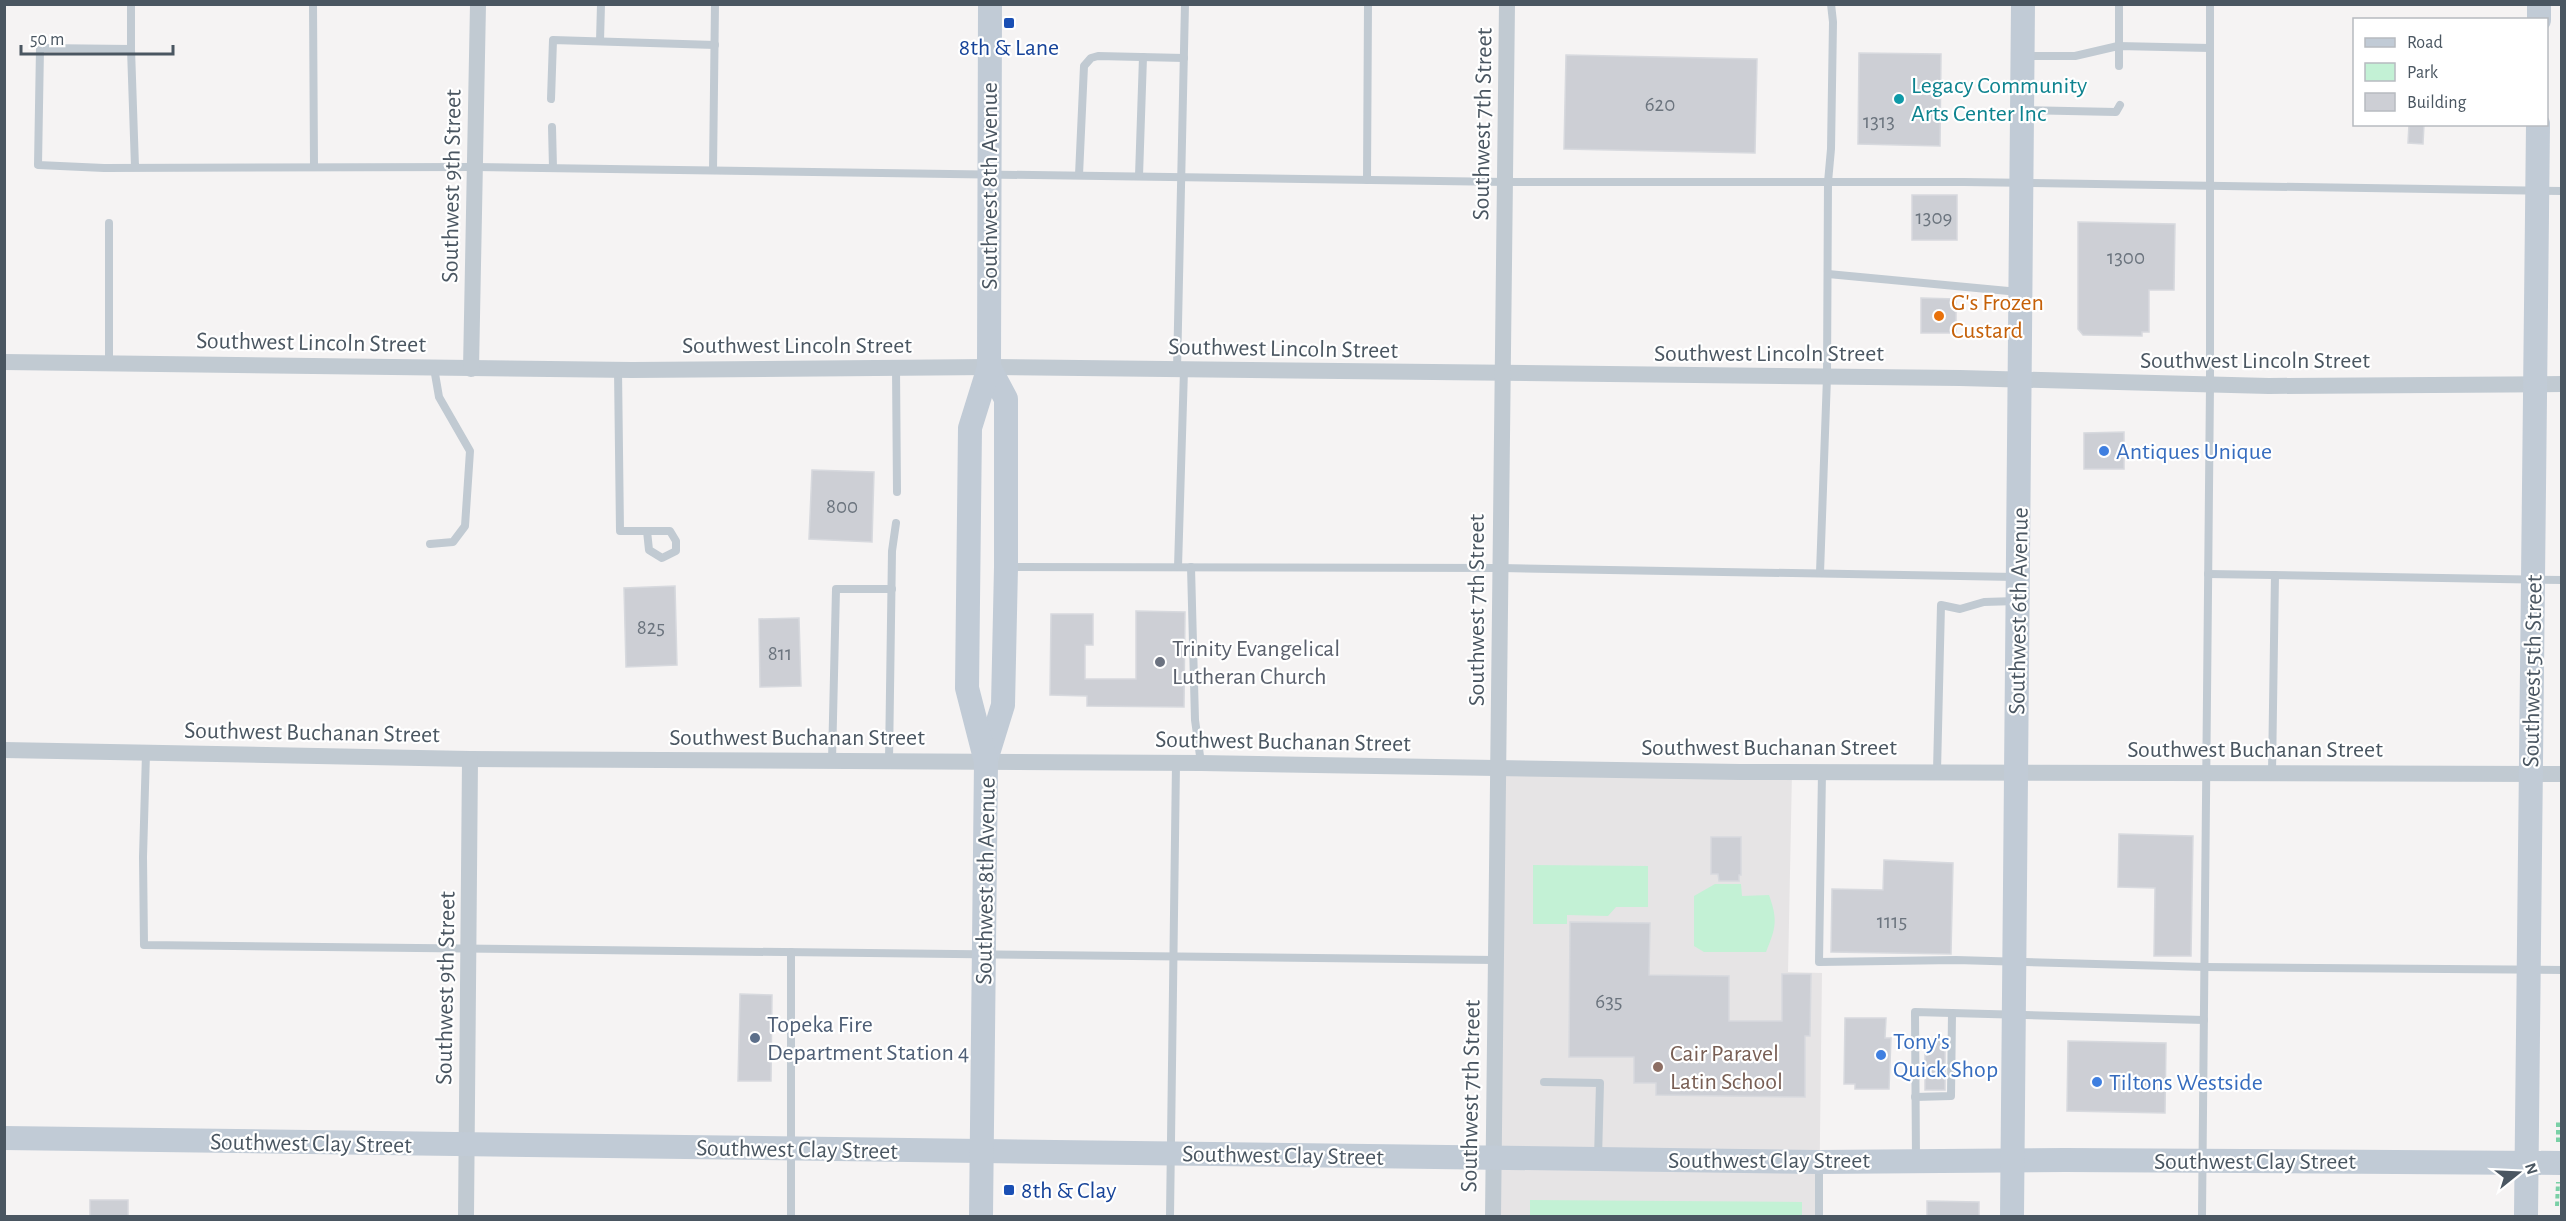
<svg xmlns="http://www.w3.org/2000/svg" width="2566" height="1221" font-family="'Alegreya Sans',sans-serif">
<rect width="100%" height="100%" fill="#f5f3f3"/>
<!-- education -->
<path fill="#e6e4e5" d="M1499,768l293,4 -4,200 34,1 -3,243h-325z"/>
<!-- green -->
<g fill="#c3f1d5">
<path d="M1533,865l115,1v41h-32l-8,9 -41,-1v9h-34z"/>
<path d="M1715,884h26l1,12 27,-1c9,25 7,33 -3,57h-62l-10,-6v-50z"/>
<path d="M1530,1200l272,2v14h-272z"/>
</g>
<!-- building -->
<g fill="#cdcfd5" stroke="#d7d9de" stroke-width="1.5">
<path d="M1859,53l82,1 -1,92 -82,-2z"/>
<path d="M1566,55l191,4 -2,94 -191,-4z"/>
<path d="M2409,124h15l-1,20 -15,-1z"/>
<rect x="1912" y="195" width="45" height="45"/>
<path d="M2078,222l97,2 -1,66h-25v42h-7v4l-59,-1 -5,-6z"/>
<path d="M1921,298l35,1v34h-35z"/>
<path d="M2124,432v37h-40v-36z"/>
<path d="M812,470l62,2 -2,70 -63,-3z"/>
<path d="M675,586l2,79 -51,2 -2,-79z"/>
<path d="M1136,611l49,1 -1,95 -97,-1v-10l-37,-1 1,-81h42v31h-8v34h51z"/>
<path d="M799,618l2,68 -41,1 -1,-68z"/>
<path d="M2119,834l74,2 -2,120h-37l1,-68 -37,-1z"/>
<path d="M1711,837h30v38h-2v6h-20l-1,-7h-7z"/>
<path d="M1884,860l69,3 -2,91 -120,-2 1,-63 51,1z"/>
<path d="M1570,922l80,1 -1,52 80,1v45h53v-47h29l-1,62h-5v61l-149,-2v-12h-22v-26h-65z"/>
<path d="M740,994l32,1 -1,86h-33z"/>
<path d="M1845,1018h41l-1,20h6l-2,51h-34v-5h-11z"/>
<rect x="1925" y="1040" width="20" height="50"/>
<path d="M2068,1041l98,2 -1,70 -98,-2z"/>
<rect x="90" y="1200" width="38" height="16"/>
<path d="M1927,1201l52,1v14h-52z"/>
</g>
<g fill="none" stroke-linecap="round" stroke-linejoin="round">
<!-- path -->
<g stroke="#7ad0a6" stroke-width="4" stroke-dasharray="4.5 3" stroke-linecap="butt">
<path d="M2558,1142v-21"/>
<path d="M2557,1206l1,-24"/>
</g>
<!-- lane -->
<g stroke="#c1cad2" stroke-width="8">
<path d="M313,4l1,163"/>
<path d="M2119,4v62"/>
<path d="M600,41l1,-37"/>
<path d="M131,49v-45"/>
<path d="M2023,56h52l43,-10 92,2"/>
<path d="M551,99l2,-59 162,5"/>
<path d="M2023,110l93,2 4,-7"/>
<path d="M552,127l1,41"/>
<path d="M135,167l-4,-118 -91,-1 -2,117 66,3 372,-1 1030,15h458l598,9"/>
<path d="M713,170l2,-166"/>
<path d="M1079,175l5,-109 7,-8 7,-2 86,2"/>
<path d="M1139,176l4,-119"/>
<path d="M1367,180l1,-176"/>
<path d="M1828,274l191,18"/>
<path d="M109,363v-140"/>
<path d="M896,368l1,124"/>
<path d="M618,370l2,161h50l6,10v10l-14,7 -13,-8 -2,-19"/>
<path d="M1177,370l8,-366"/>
<path d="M430,544l23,-2 12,-16 5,-75 -31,-54 -5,-29"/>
<path d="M1009,567l492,1 515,9"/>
<path d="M1178,567l6,-197"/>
<path d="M1191,567l4,153 6,43"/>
<path d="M1820,573l7,-196 1,-195 3,-33 2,-127 -2,-18"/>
<path d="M2208,574l354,6"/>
<path d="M146,753l-3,104 1,88 1352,15"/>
<path d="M832,761l4,-172h56"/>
<path d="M889,761l3,-210 4,-28"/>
<path d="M1937,771l4,-166 19,4 24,-7 32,-1"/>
<path d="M1822,772l-3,190 137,-2 249,7 357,3"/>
<path d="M2272,773l3,-198"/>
<path d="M791,952v264"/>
<path d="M1544,1082l56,1 -2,75"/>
<path d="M1915,1097l36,-1 1,-83"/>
<path d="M1916,1160l-1,-148 289,8"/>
<path d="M1170,1216l6,-453"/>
<path d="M1819,1216v-51"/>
<path d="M2202,1216l8,-831v-381"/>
</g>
<!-- street -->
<g stroke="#c1cad2" stroke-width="16">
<path d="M4,362l628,8 357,-3 971,11 309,8 293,-2"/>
<path d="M471,369l7,-365"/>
<path d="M4,750l466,9 731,4 539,9 822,2"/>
<path d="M466,1216l4,-457"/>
<path d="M1493,1216l14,-1212"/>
</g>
<!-- secondary -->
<g stroke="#c1cbd6" stroke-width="24">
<path d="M2539,20v-16"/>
<path d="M986,760l17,-55 3,-138v-168l-17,-32"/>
<path d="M4,1138l1815,24 246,-2 497,3"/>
<path d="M981,1216l5,-454 -19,-74 3,-260 19,-61 1,-363"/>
<path d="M2012,1216l11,-1212"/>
<path d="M2526,1216l12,-1092"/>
</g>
</g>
<!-- markers -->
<g fill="#1a4fb4" stroke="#fff" stroke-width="2">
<rect x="1003" y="17" width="12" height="12" rx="3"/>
<rect x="1003" y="1184" width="12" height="12" rx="3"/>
</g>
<circle fill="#0f9aa8" stroke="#fff" stroke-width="2" cx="1899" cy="99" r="6"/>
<circle fill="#e8710a" stroke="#fff" stroke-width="2" cx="1939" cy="316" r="6"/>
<g fill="#3f7fe0" stroke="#fff" stroke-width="2">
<circle cx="2104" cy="451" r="6"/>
<circle cx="1881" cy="1055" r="6"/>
<circle cx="2097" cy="1082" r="6"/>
</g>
<circle fill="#6b7280" stroke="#fff" stroke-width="2" cx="1160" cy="662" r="6"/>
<circle fill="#5c6f8a" stroke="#fff" stroke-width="2" cx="755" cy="1038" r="6"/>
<circle fill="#8d6e63" stroke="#fff" stroke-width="2" cx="1658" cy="1067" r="6"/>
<g text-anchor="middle" stroke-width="4.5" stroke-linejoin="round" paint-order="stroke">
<!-- number labels -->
<g font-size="21" fill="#6b747e">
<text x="1660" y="111">620</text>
<text x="1879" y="128">1313</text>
<text x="1934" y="224">1309</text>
<text x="2126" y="264">1300</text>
<text x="842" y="513">800</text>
<text x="651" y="634">825</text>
<text x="780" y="660">811</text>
<text x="1892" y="928">1115</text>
<text x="1609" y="1008">635</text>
</g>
<!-- transit labels -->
<g font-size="24" fill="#164399" stroke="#fff">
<text x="1009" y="55">8th &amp; Lane</text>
<text x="1021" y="1198" text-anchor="start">8th &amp; Clay</text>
</g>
<!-- culture labels -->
<g font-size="24" fill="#0d838f" stroke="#fff" text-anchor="start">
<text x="1911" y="93">Legacy Community<tspan x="1911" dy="28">Arts Center Inc</tspan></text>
</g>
<!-- street labels -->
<g font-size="24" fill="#4a5661" stroke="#fff">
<text transform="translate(1482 124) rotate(-89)" y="8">Southwest 7th Street</text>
<text transform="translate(451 186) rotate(-89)" y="8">Southwest 9th Street</text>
<text transform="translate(989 186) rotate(-90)" y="8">Southwest 8th Avenue</text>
<text transform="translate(311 342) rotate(1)" y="8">Southwest Lincoln Street</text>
<text x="797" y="353">Southwest Lincoln Street</text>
<text transform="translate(1283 348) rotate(1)" y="8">Southwest Lincoln Street</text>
<text x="1769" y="361">Southwest Lincoln Street</text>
<text x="2255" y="368">Southwest Lincoln Street</text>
<text transform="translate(1476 610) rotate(-90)" y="8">Southwest 7th Street</text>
<text transform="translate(2018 611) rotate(-89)" y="8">Southwest 6th Avenue</text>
<text transform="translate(2532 671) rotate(-89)" y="8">Southwest 5th Street</text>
<text transform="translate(312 732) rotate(1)" y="8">Southwest Buchanan Street</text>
<text x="797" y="745">Southwest Buchanan Street</text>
<text transform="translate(1283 741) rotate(1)" y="8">Southwest Buchanan Street</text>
<text x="1769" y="755">Southwest Buchanan Street</text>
<text x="2255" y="757">Southwest Buchanan Street</text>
<text transform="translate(985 881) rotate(-89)" y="8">Southwest 8th Avenue</text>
<text transform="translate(445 988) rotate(-89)" y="8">Southwest 9th Street</text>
<text transform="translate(1470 1096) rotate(-89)" y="8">Southwest 7th Street</text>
<text transform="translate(311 1143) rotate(1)" y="8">Southwest Clay Street</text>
<text transform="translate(797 1149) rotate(1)" y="8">Southwest Clay Street</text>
<text transform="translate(1283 1155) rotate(1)" y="8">Southwest Clay Street</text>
<text x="1769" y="1168">Southwest Clay Street</text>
<text x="2255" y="1169">Southwest Clay Street</text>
</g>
<!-- food labels -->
<g font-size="24" fill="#c56008" stroke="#fff" text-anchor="start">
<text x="1951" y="310">G's Frozen<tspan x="1951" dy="28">Custard</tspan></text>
</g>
<!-- shop labels -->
<g font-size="24" fill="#366cbe" stroke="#fff" text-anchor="start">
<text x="2116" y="459">Antiques Unique</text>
<text x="1893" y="1049">Tony's<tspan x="1893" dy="28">Quick Shop</tspan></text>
<text x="2109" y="1090">Tiltons Westside</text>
</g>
<!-- worship labels -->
<g font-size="24" fill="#5b616d" stroke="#fff" text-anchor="start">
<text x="1172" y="656">Trinity Evangelical<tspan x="1172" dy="28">Lutheran Church</tspan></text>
</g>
<!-- service labels -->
<g font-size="24" fill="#4e5e75" stroke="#fff" text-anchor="start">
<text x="767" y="1032">Topeka Fire<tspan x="767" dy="28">Department Station 4</tspan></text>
</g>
<!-- education labels -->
<g font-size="24" fill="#785e54" stroke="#fff" text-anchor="start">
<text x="1670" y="1061">Cair Paravel<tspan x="1670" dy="28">Latin School</tspan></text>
</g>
</g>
<!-- border -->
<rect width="2566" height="1221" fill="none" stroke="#4a5661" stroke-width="12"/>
<!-- legend -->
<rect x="2353" y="18" width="195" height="108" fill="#ffffff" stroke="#b7bbc0" stroke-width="1.5"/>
<rect x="2365" y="38" width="30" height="9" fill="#c1cbd6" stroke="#b7bbc0" stroke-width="1.5"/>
<text x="2407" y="48" font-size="18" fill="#4a5661">Road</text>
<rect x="2365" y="63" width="30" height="18" fill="#c3f1d5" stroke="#b7bbc0" stroke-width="1.5"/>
<text x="2407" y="78" font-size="18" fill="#4a5661">Park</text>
<rect x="2365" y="93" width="30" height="18" fill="#cdcfd5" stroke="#b7bbc0" stroke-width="1.5"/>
<text x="2407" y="108" font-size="18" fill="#4a5661">Building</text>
<!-- north arrow -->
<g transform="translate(2518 1173) rotate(72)" stroke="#ffffff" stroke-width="4.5" paint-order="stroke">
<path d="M0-4.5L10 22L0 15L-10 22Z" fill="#4a5661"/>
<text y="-9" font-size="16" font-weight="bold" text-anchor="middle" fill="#4a5661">N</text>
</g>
<!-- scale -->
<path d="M21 45v9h152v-9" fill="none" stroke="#4a5661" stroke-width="3"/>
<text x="30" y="45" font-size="18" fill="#4a5661" stroke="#ffffff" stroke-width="4.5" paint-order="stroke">50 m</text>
</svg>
